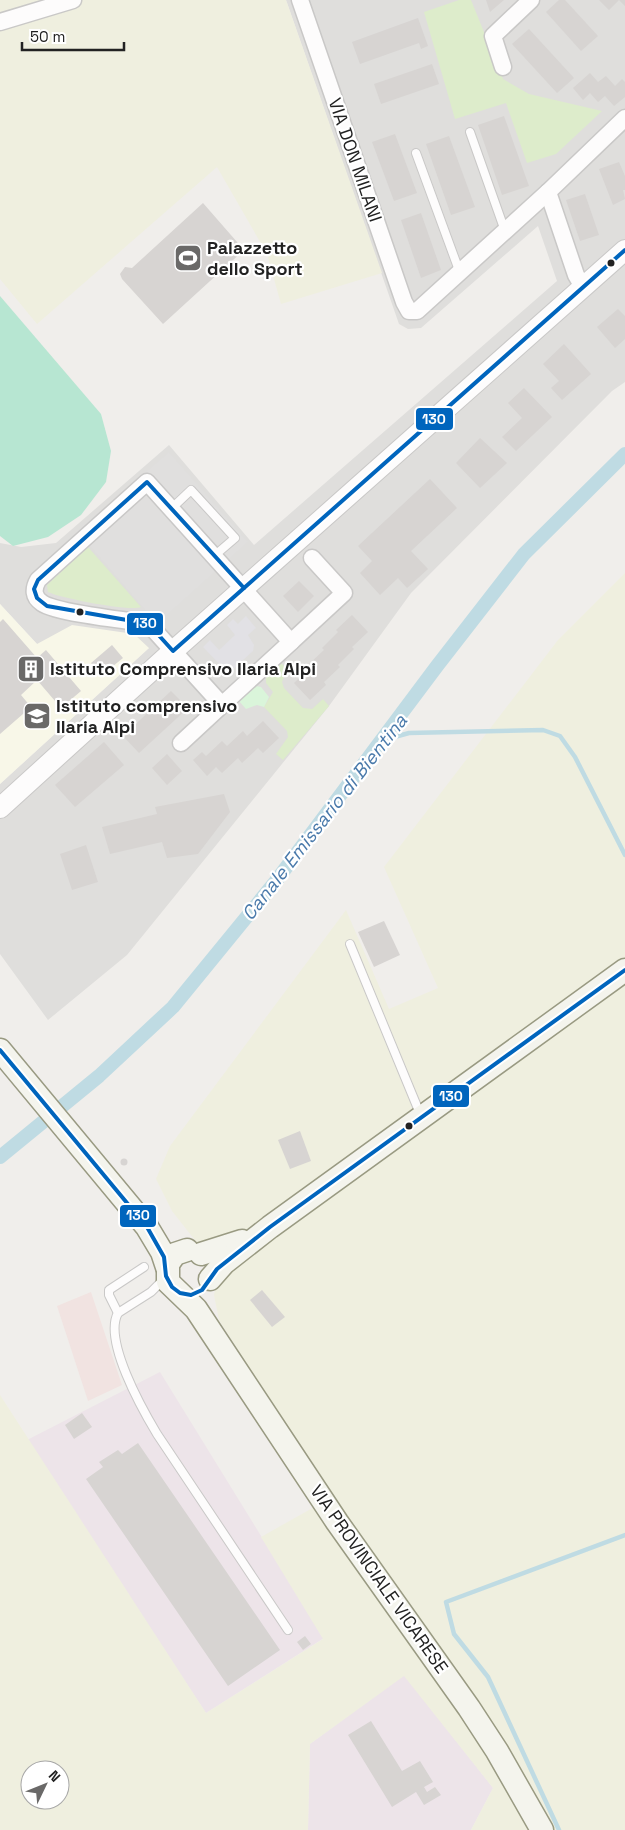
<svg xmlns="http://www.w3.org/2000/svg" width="625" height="1830" font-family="'Space Grotesk',sans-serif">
<rect width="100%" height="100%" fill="#f0eeeb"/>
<!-- residential -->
<path fill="#dfdedc" d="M286,0h339v382l-13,9 -201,202 -82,113 -202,249 -79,65 -48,-66v-170l149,-136 -112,-4 -37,-40v-61l21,4 35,-4 113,-98 85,100 303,-264 -19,-55 -117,102 -13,1 -9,-5z"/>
<!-- commercial -->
<path fill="#f1e3e1" d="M91,1292l31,93 -34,16 -31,-95z"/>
<!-- industrial -->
<g fill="#ede4e9">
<path d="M160,1372l164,266 -118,75 -179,-273z"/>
<path d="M404,1675l89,113 -22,42h-163l2,-86z"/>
</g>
<!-- education -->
<path fill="#f8f7e8" d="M0,604l37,40 35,-19 62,9 15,14 -149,136z"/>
<!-- farmland -->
<g fill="#efefdf" fill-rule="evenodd">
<path d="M0,0h286l96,273 -101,31 -14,-50 -50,-87 -180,157 -37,-45z"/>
<path d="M625,573v1257h-154l22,-42 -89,-112 -94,68 -2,86h-308v-435l206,318 117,-74 -62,-102 71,-40 -113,-177 -5,-25 2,-9 8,-9 -52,-66 -16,-32 14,-33 176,-236 43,99 49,-21 -54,-121 174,-227zM30,1770h30v30h-30z"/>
</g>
<!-- grass -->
<g fill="#ddeccb">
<path d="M459,0h12l32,79 26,15 73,17 -46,43 -29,9 -21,-60 -51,16 -31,-107z"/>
<path d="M88,547l53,60c-11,5 -80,-9 -93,-15l-1,-7z"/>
<path d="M281,663l6,6 -5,13 2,6 19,20 9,1 11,-10 6,7 -46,54 -7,-6 12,-17 -1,-6 -23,-24 9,-15 -7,-9v-5z"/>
</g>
<!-- park -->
<path fill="#daf5da" d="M256,686l5,1 8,10 -5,10 -7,-2 -11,4 -7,-8z"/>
<!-- pitch -->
<path fill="#b7e6d2" d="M0,296l101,118 10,37 -5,31 -25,33 -33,22 -35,9 -13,-10z"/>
<!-- parking -->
<path fill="#e0dfde" d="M169,452l79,90 -91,82 -80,-93z"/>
<!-- plaza -->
<path fill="#e2e1e5" d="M246,616l10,12 -8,7 6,10 -1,6 -22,20 -6,-1 -22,-23 7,-7 9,10 16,-15 -8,-10 6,-6 5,5z"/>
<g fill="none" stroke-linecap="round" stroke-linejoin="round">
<!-- stream -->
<g stroke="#bfdbe3" stroke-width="4.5">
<path d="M380,741l29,-8 134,-3 17,6 15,21 50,98"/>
<path d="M559,1830l-71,-153 -34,-43 -8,-32 179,-67"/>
</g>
<!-- canal -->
<path stroke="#bfdbe3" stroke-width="14" d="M0,1157l99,-81 74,-69 103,-126 161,-215 87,-112 101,-100"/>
</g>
<!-- building -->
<g fill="#d7d4d2">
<path d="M486,0h18l-14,12z"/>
<path d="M559,0h6l33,36 -17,15 -35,-39z"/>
<path d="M599,0h26v6l-6,-6 -10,10z"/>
<path d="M418,18l10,28 -7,3 -2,-6 -59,21 -8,-22z"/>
<path d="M529,29l45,49 -17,15 -45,-49z"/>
<path d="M432,64l7,20 -58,20 -7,-20z"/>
<path d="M590,73l8,9 8,-6 9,10 7,-7 3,3v15l-11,9 -9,-10 -7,6 -8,-9 -7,7 -10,-12z"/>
<path d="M504,116l25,70 -27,9 -24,-70z"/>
<path d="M395,134l22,59 -23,8 -22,-59z"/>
<path d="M449,136l26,71 -24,8 -25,-71z"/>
<path d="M619,162l6,14v14h-2l2,9 -12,6 -14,-36z"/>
<path d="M585,194l14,41 -19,6 -14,-41z"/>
<path d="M203,203l41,47 -81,74 -41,-45 -2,-5 5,-7 7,1z"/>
<path d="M421,213l20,57 -20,8 -20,-58z"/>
<path d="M618,309l7,7v23l-10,9 -18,-21z"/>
<path d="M564,344l27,30 -29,26 -11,-12 8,-7 -16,-17z"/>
<path d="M524,388l28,29 -36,34 -14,-14 20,-19 -14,-15z"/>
<path d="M480,438l27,25 -27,25 -24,-25z"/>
<path d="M430,479l27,29 -46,43 17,18 -21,19 -9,-10 -18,17 -20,-22 12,-12 -14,-15z"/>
<path d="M299,581l15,15 -16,16 -15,-16z"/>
<path d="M352,615l16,17 -16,15 2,2 -16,16 2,2 -16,15 2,3 -16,15 -16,-17 16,-15 -2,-3 16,-15 -2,-2 16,-16 -2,-2z"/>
<path d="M3,619l34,39 9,-8 35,41 -20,17 -24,-28 -16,15 10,12 -31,27v-112z"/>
<path d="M112,645l11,13 -21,17 -11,-12z"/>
<path d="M171,691l17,17 -49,45 -16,-17z"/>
<path d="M263,721l16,17 -16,15 -5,-5 -16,15 -4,-5 -16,15 -6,-6 -9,9 -14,-16 9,-8 4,4 16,-15 5,5 16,-15 4,5z"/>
<path d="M104,742l20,23 -49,42 -20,-22z"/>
<path d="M167,754l15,17 -15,14 -15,-17z"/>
<path d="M224,794l6,18 -32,42 -31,4 -5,-16 -52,12 -8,-27 55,-13 -2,-7z"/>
<path d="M86,845l12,37 -26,8 -12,-36z"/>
<path d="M384,921l16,34 -26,12 -16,-35z"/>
<path d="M300,1131l11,30 -21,8 -12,-29z"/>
<circle cx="124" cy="1162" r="3.5"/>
<path d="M262,1290l23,27 -13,10 -22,-27z"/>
<path d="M82,1413l10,14 -18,12 -9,-14z"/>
<path d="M138,1443l142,207 -52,36 -142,-207 17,-12 -4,-5 19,-12 4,4z"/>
<path d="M305,1636l6,8 -8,6 -6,-8z"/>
<path d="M371,1721l31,50 18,-10 13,21 -9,5 3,5 8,-5 6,8 -17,10 -8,-13 -24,15 -44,-72z"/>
</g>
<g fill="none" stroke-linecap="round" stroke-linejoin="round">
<!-- service casing -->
<g stroke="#c9c8c7" stroke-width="10">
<g id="service">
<path d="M470,132l35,99"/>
<path d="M416,153l44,120"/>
<path d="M171,509l20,-19 44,48 -21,18"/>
<path d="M350,944l71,172"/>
<path d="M164,1279l-13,13 -33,21c-15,27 24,96 39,121l131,196"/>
<path d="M118,1313l-9,-18v-5l35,-23"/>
</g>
</g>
<!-- minor casing -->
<g stroke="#c9c8c7" stroke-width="19">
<g id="minor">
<path d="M300,0l104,302 5,9h8l131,-119 77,-74"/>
<path d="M0,22l73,-22"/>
<path d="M503,67l-10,-31 38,-36"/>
<path d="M548,192l28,83 7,12"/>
<path d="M147,482l144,160 -69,63 -68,-75 -10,-7c-21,-3 -87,-10 -102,-20 -9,-6 -9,-14 -4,-23z"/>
<path d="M291,642l53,-49 -32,-35"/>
<path d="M181,743l41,-38"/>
</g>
</g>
<!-- tertiary casing -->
<g stroke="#c9c8c7" stroke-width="22">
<path id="tertiary" d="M0,808l163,-148 462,-410"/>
</g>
<!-- secondary casing -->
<g stroke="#999a82" stroke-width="25">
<g id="secondary">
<path d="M0,1050l147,177 15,25 5,15"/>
<path d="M187,1250l-12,4 -7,10v18l28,27 141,213 132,186 28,43 45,79"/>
<path d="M201,1254l41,-13"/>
<path d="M210,1279l14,-16 46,-36 355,-257"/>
</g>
</g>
<!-- service -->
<use href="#service" stroke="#fdfcfc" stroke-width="8"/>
<!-- minor -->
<use href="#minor" stroke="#fdfcfc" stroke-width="16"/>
<!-- tertiary -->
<use href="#tertiary" stroke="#fdfcfc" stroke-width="20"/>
<!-- secondary -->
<use href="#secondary" stroke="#f4f4ed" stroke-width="22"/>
<!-- bus-1 casing -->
<g stroke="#fff" stroke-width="8">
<g id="bus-1">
<path d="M147,482l97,106 -71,63 -19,-21 -10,-7 -97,-17 -10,-8 -3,-9 4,-9z"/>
<path d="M244,588l381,-338"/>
<path d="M0,1050l147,177 17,30 2,19 6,11 8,6 11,2 11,-5 15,-21 53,-42 355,-257"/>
</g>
</g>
<!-- bus-1 -->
<use href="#bus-1" stroke="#0065bd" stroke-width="4"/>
</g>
<!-- icons -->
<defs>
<g id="stadium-square" transform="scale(1.4375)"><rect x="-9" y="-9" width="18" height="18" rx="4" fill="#6a6968" stroke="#fff"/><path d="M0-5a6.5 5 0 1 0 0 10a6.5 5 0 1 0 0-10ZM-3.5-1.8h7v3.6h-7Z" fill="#fff"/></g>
<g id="building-square" transform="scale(1.4375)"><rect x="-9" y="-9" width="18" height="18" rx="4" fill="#6a6968" stroke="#fff"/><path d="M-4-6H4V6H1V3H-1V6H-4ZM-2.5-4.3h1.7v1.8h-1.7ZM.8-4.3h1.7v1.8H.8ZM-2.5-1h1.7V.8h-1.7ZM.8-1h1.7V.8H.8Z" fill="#fff"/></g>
<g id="school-square" transform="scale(1.4375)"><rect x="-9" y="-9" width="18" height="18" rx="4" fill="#6a6968" stroke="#fff"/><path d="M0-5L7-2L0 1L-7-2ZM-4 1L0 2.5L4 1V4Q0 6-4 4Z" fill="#fff"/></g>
</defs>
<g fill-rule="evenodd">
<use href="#stadium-square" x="188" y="258"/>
<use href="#building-square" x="31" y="669"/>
<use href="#school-square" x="37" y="716"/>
</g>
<!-- markers -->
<g fill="#222" stroke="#fff" stroke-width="2">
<circle cx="611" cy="263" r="4.5"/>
<circle cx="80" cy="612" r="4.5"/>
<circle cx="409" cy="1126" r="4.5"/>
</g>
<g text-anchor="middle" stroke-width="4.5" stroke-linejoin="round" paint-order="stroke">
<!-- street labels -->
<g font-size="18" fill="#222" stroke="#fff">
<text transform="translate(355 160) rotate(71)" y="6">VIA DON MILANI</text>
<text transform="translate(379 1579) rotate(55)" y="6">VIA PROVINCIALE VICARESE</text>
</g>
<!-- poi labels -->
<g font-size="18" font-weight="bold" fill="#222" stroke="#fff" text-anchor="start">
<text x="207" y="254">Palazzetto<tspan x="207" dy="21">dello Sport</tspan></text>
<text x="50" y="675">Istituto Comprensivo Ilaria Alpi</text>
<text x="56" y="712">Istituto comprensivo<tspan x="56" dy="21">Ilaria Alpi</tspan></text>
</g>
<!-- water labels -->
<g font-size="19" font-style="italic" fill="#4a7aab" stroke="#fff">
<text transform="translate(324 817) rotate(-52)" y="7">Canale Emissario di Bientina</text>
</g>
</g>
<g stroke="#fff" stroke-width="2">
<rect x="415" y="407" width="39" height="24" rx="5" fill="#0065bd"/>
<rect x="126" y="612" width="38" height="24" rx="5" fill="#0065bd"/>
<rect x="432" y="1084" width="38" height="24" rx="5" fill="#0065bd"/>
<rect x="119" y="1204" width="38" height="24" rx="5" fill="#0065bd"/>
</g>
<g font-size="14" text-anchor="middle" font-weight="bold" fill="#fff">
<text x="434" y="424">130</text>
<text x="145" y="628">130</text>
<text x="451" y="1101">130</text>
<text x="138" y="1220">130</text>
</g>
<!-- north arrow -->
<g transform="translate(45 1785) rotate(47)"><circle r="24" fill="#ffffff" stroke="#a7a7a7"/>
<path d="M0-4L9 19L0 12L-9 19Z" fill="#6a6968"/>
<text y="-8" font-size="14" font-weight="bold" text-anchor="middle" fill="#222222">N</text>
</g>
<!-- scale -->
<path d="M22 42v8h102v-8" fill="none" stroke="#222222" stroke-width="2.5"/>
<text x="30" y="42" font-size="15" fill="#222222" stroke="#ffffff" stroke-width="4" paint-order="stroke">50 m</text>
</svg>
